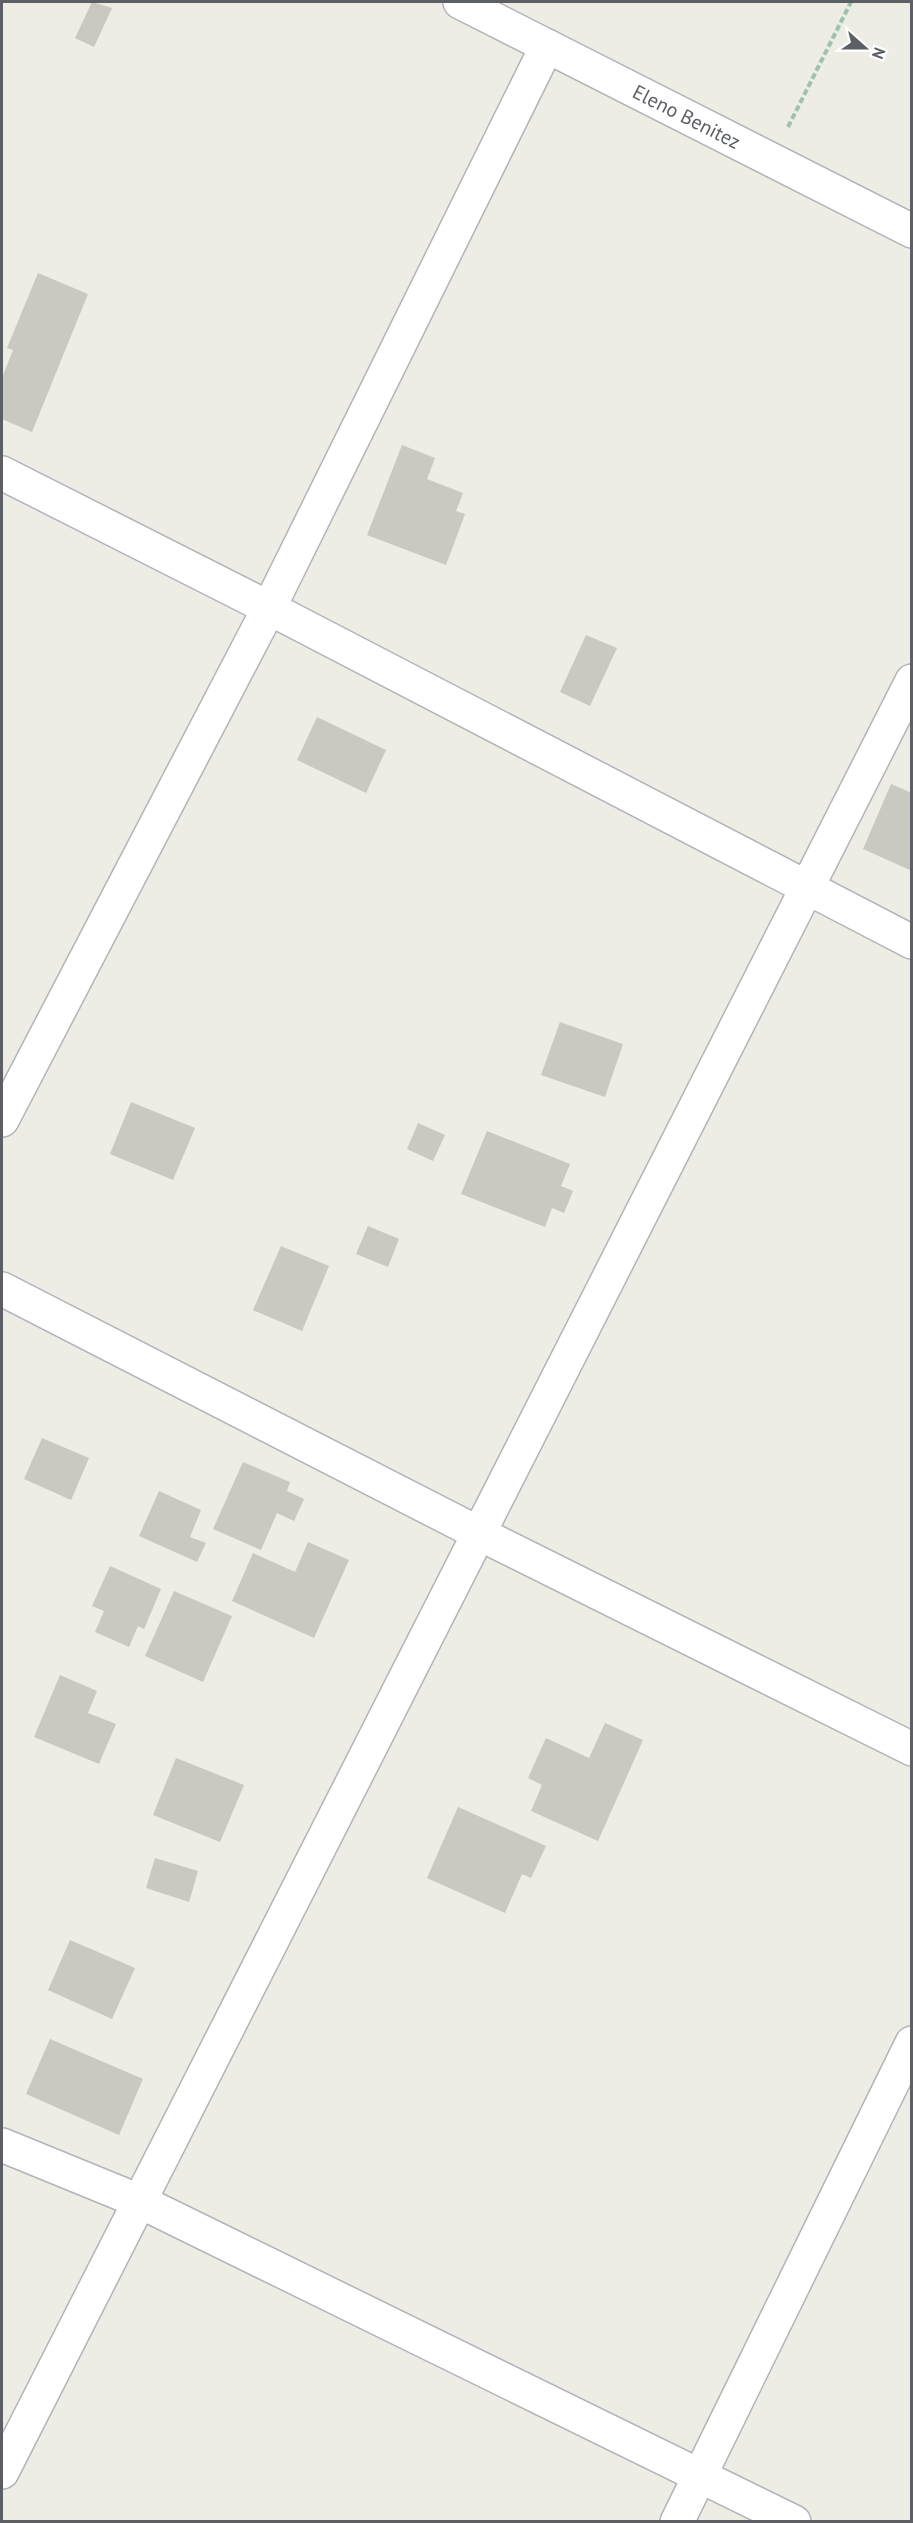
<svg xmlns="http://www.w3.org/2000/svg" width="913" height="2523" font-family="'PT Sans',sans-serif">
<rect width="100%" height="100%" fill="#edece5"/>
<!-- building -->
<g fill="#c9c8c1">
<path d="M92,2l20,6 -18,39 -19,-9z"/>
<path d="M38,273l50,21 -56,138 -30,-13v-41l11,-28 -6,-2z"/>
<path d="M402,445l33,13 -8,21 36,14 -7,18 9,3 -19,51 -79,-30z"/>
<path d="M586,635l31,13 -27,58 -30,-14z"/>
<path d="M317,717l69,33 -20,43 -69,-33z"/>
<path d="M891,784l21,9v78l-49,-22z"/>
<path d="M560,1022l63,22 -18,53 -64,-22z"/>
<path d="M131,1102l64,26 -22,52 -63,-26z"/>
<path d="M418,1123l27,12 -12,26 -26,-12z"/>
<path d="M487,1131l83,33 -9,22 12,5 -9,22 -12,-5 -7,19 -84,-33z"/>
<path d="M368,1226l31,13 -11,28 -32,-13z"/>
<path d="M281,1246l48,20 -27,65 -49,-21z"/>
<path d="M42,1438l47,20 -18,42 -47,-21z"/>
<path d="M243,1462l47,20 -3,9 17,8 -10,22 -17,-8 -16,37 -48,-21z"/>
<path d="M159,1491l42,19 -11,27 16,6 -9,19 -58,-26z"/>
<path d="M308,1542l41,18 -35,78 -82,-37 21,-48 42,19z"/>
<path d="M110,1566l51,23 -17,40 -6,-3 -9,21 -34,-15 9,-21 -12,-5z"/>
<path d="M174,1591l58,25 -29,66 -58,-26z"/>
<path d="M60,1675l37,16 -9,22 28,11 -17,40 -65,-27z"/>
<path d="M605,1723l38,17 -45,101 -67,-30 11,-26 -14,-7 18,-40 43,20z"/>
<path d="M176,1758l68,27 -24,57 -67,-27z"/>
<path d="M458,1807l88,39 -15,32 -9,-4 -17,39 -78,-35z"/>
<path d="M155,1858l43,13 -9,31 -43,-14z"/>
<path d="M70,1940l65,28 -23,51 -64,-29z"/>
<path d="M50,2039l93,40 -24,56 -93,-41z"/>
</g>
<g fill="none" stroke-linecap="round" stroke-linejoin="round">
<!-- minor casing -->
<g stroke="#b2b4b8" stroke-width="36">
<g id="minor">
<path id="s1" d="M460,2l452,229"/>
<path d="M2,473l267,135 643,334"/>
<path d="M2,1120l267,-512 278,-562"/>
<path d="M2,1289l476,244 434,216"/>
<path d="M2,2145l137,56 655,321"/>
<path d="M2,2472l910,-1791"/>
<path d="M677,2522l235,-479"/>
</g>
</g>
<!-- path -->
<path stroke="#9dc2ad" stroke-width="4" stroke-dasharray="6 3" stroke-linecap="butt" d="M788,127l63,-125"/>
<!-- minor -->
<use href="#minor" stroke="#fff" stroke-width="33"/>
</g>
<g text-anchor="middle" stroke-width="4.5" stroke-linejoin="round" paint-order="stroke">
<!-- street labels -->
<g font-size="20" fill="#5c5f63" stroke="#fff">
<text dy="7" stroke="none"><textPath href="#s1" startOffset="254">Eleno Benitez</textPath></text>
</g>
</g>
<!-- border -->
<rect width="913" height="2523" fill="none" stroke="#5c5f63" stroke-width="6"/>
<!-- north arrow -->
<g transform="translate(865 48) rotate(111)" stroke="#ffffff" stroke-width="4.5" paint-order="stroke">
<path d="M0-4.5L10 22L0 15L-10 22Z" fill="#5c5f63"/>
<text y="-9" font-size="16" font-weight="bold" text-anchor="middle" fill="#5c5f63">N</text>
</g>
</svg>
